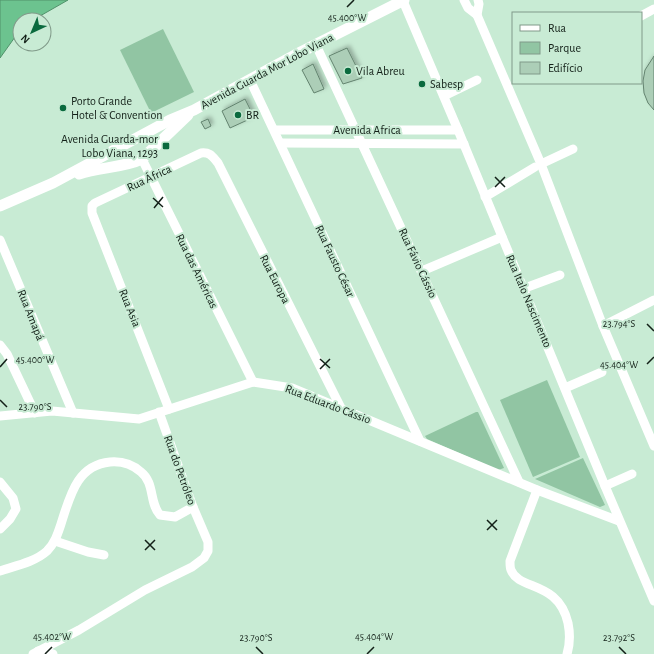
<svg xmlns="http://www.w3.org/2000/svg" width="654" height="654" font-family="'Alegreya Sans',sans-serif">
<defs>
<filter id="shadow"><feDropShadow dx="2.5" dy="-2.5" stdDeviation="2" flood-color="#0004"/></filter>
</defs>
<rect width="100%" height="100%" fill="#c8ebd4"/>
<!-- green -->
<g fill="#91c5a3">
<path d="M163,29l31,63 -43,21 -31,-63z"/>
<path d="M547,380l33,77 -47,20 -33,-77z"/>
<path d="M476,412h2l26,56 -6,2 -71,-31 -2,-3z"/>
<path d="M583,458l22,47 -5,2 -65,-28z"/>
</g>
<!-- water -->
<path fill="#6cc38f" stroke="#51926b" d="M0,0h68l-35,20h-13v10l-20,28z"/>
<!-- building -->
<g fill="#acceb7" stroke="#63836f" filter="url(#shadow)">
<path d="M347,48l15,30 -19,6 -14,-28z"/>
<path d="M654,56v54l-6,-7 -4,-10 -1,-12 2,-11z"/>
<path d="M313,64l11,25 -10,4 -12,-23z"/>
<path d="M245,99l9,18 -24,11 -8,-17z"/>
<path d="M208,119l3,7 -6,3 -4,-7z"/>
</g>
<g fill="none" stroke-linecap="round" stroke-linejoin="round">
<!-- minor -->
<g stroke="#fff" stroke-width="9">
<path d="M464,0l4,8 9,7 2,-11 -1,-4"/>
<path d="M403,1l55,129 147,356 49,115"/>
<path d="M477,15l64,149 62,162 51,120"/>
<path d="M641,16l13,-7"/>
<path d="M316,45l203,437"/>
<path d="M250,80l170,361"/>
<path d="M444,96l33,-16"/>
<path d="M275,130h183"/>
<path d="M281,143l183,1"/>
<path d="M142,159l111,223"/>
<path d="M541,164l32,-15"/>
<path d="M485,197l50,-30"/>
<path d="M0,240l73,173"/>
<path d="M422,271l80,-34"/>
<path d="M525,288l35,-13"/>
<path d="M603,326l51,-26"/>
<path d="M0,345l7,9 28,59"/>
<path d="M565,388l37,-16"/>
<path d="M169,409l-77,-196v-7l3,-3 106,-50c9,-1 11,3 17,10l123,245"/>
<path d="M0,416l52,-5 87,8 114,-37 39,6 245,102 82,31"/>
<path d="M0,482l13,16 3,11 -6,10 -10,10"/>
<path d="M605,486l27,-12"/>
<path d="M537,490l-27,71c0,2 0,7 1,9 8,21 47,10 57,53 2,10 2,21 -1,31"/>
<path d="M55,541l33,11 16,3"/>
<path d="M0,571c15,-5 35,-9 47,-20 8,-8 11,-18 14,-27 9,-28 16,-59 49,-62 12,-1 22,2 31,10 14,11 8,31 19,43l15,2 18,-10"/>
<path d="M38,651l15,3"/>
<path d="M33,654l46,-24 66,-40 47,-23 12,-9 4,-7v-9l-15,-35 -34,-95"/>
</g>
<!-- major -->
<g stroke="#fff" stroke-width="11">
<path d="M79,174c20,-7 44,-6 63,-15l46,-44"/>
<path d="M0,206l53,-23 117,-63 24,-10 101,-55 109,-55"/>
</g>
</g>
<!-- ticks -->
<path fill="none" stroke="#132018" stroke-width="1.5" d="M347,7l7,-7M495,177l10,10M495,187l10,-10M153,198l10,9M154,208l9,-11M647,324l7,7M320,359l10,9M647,364l7,-7M0,367l7,-8M320,369l10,-10M0,400l7,7M487,520l10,10M487,530l10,-10M145,540l10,10M145,550l10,-10M256,647l7,7M619,647l7,7M45,654l7,-7M367,654l7,-7"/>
<!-- markers -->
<g fill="#0a6a3e" stroke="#c8ebd4" stroke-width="1.5">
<circle cx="348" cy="71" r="4"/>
<circle cx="422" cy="84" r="4"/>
<circle cx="63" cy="108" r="4"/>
<circle cx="238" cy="115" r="4"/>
<rect x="162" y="142" width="8" height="8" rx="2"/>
</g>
<g text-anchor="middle" stroke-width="4" stroke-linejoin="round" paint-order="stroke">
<!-- street labels -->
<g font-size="12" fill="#132018" stroke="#c8ebd4">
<text transform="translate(267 71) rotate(-28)" y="4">Avenida Guarda Mor Lobo Viana</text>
<text x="367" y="134">Avenida Africa</text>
<text transform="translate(149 178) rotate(-25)" y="4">Rua África</text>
<text transform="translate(335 261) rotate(65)" y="4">Rua Fausto César</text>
<text transform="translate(418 263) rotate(65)" y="4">Rua Fávio Cássio</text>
<text transform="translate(197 271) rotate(64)" y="4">Rua das Américas</text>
<text transform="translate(275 279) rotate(63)" y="4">Rua Europa</text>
<text transform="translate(529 301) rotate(67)" y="4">Rua Italo Nascimento</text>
<text transform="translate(130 308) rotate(68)" y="4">Rua Asia</text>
<text transform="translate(31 315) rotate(68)" y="4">Rua Amapá</text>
<text transform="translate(328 404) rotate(21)" y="4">Rua Eduardo Cássio</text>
<text transform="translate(180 470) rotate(70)" y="4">Rua do Petróleo</text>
</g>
<!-- poi labels -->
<g font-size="12" fill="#132018" stroke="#c8ebd4" text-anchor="start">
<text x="356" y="75">Vila Abreu</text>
<text x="430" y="88">Sabesp</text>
<text x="71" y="105">Porto Grande<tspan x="71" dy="14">Hotel &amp; Convention</tspan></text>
<text x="246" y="119">BR</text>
<text x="158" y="143" text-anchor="end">Avenida Guarda-mor<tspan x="158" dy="14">Lobo Viana, 1293</tspan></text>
</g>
</g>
<g font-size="10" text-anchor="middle" fill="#132018" stroke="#c8ebd4" stroke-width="4" stroke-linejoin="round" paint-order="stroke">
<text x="347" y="21">45.400°W</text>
<text x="619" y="327">23.794°S</text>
<text x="35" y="363">45.400°W</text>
<text x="619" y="368">45.404°W</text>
<text x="35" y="410">23.790°S</text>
<text x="52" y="640">45.402°W</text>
<text x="374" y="640">45.404°W</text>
<text x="256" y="641">23.790°S</text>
<text x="619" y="641">23.792°S</text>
</g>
<!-- legend -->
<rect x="512" y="12" width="130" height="72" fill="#c8ebd4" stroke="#809a89"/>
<rect x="520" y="25" width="20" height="6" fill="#ffffff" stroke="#809a89"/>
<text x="548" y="32" font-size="12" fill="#132018">Rua</text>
<rect x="520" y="42" width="20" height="12" fill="#91c5a3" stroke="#809a89"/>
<text x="548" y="52" font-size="12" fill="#132018">Parque</text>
<rect x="520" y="62" width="20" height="12" fill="#acceb7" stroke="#809a89"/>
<text x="548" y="72" font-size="12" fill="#132018">Edifício</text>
<!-- north arrow -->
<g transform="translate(32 32) rotate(224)"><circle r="19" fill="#c8ebd4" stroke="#809a89"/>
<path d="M0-3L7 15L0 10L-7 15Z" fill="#0a6a3e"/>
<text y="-6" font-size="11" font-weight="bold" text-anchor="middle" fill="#132018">N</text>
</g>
</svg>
